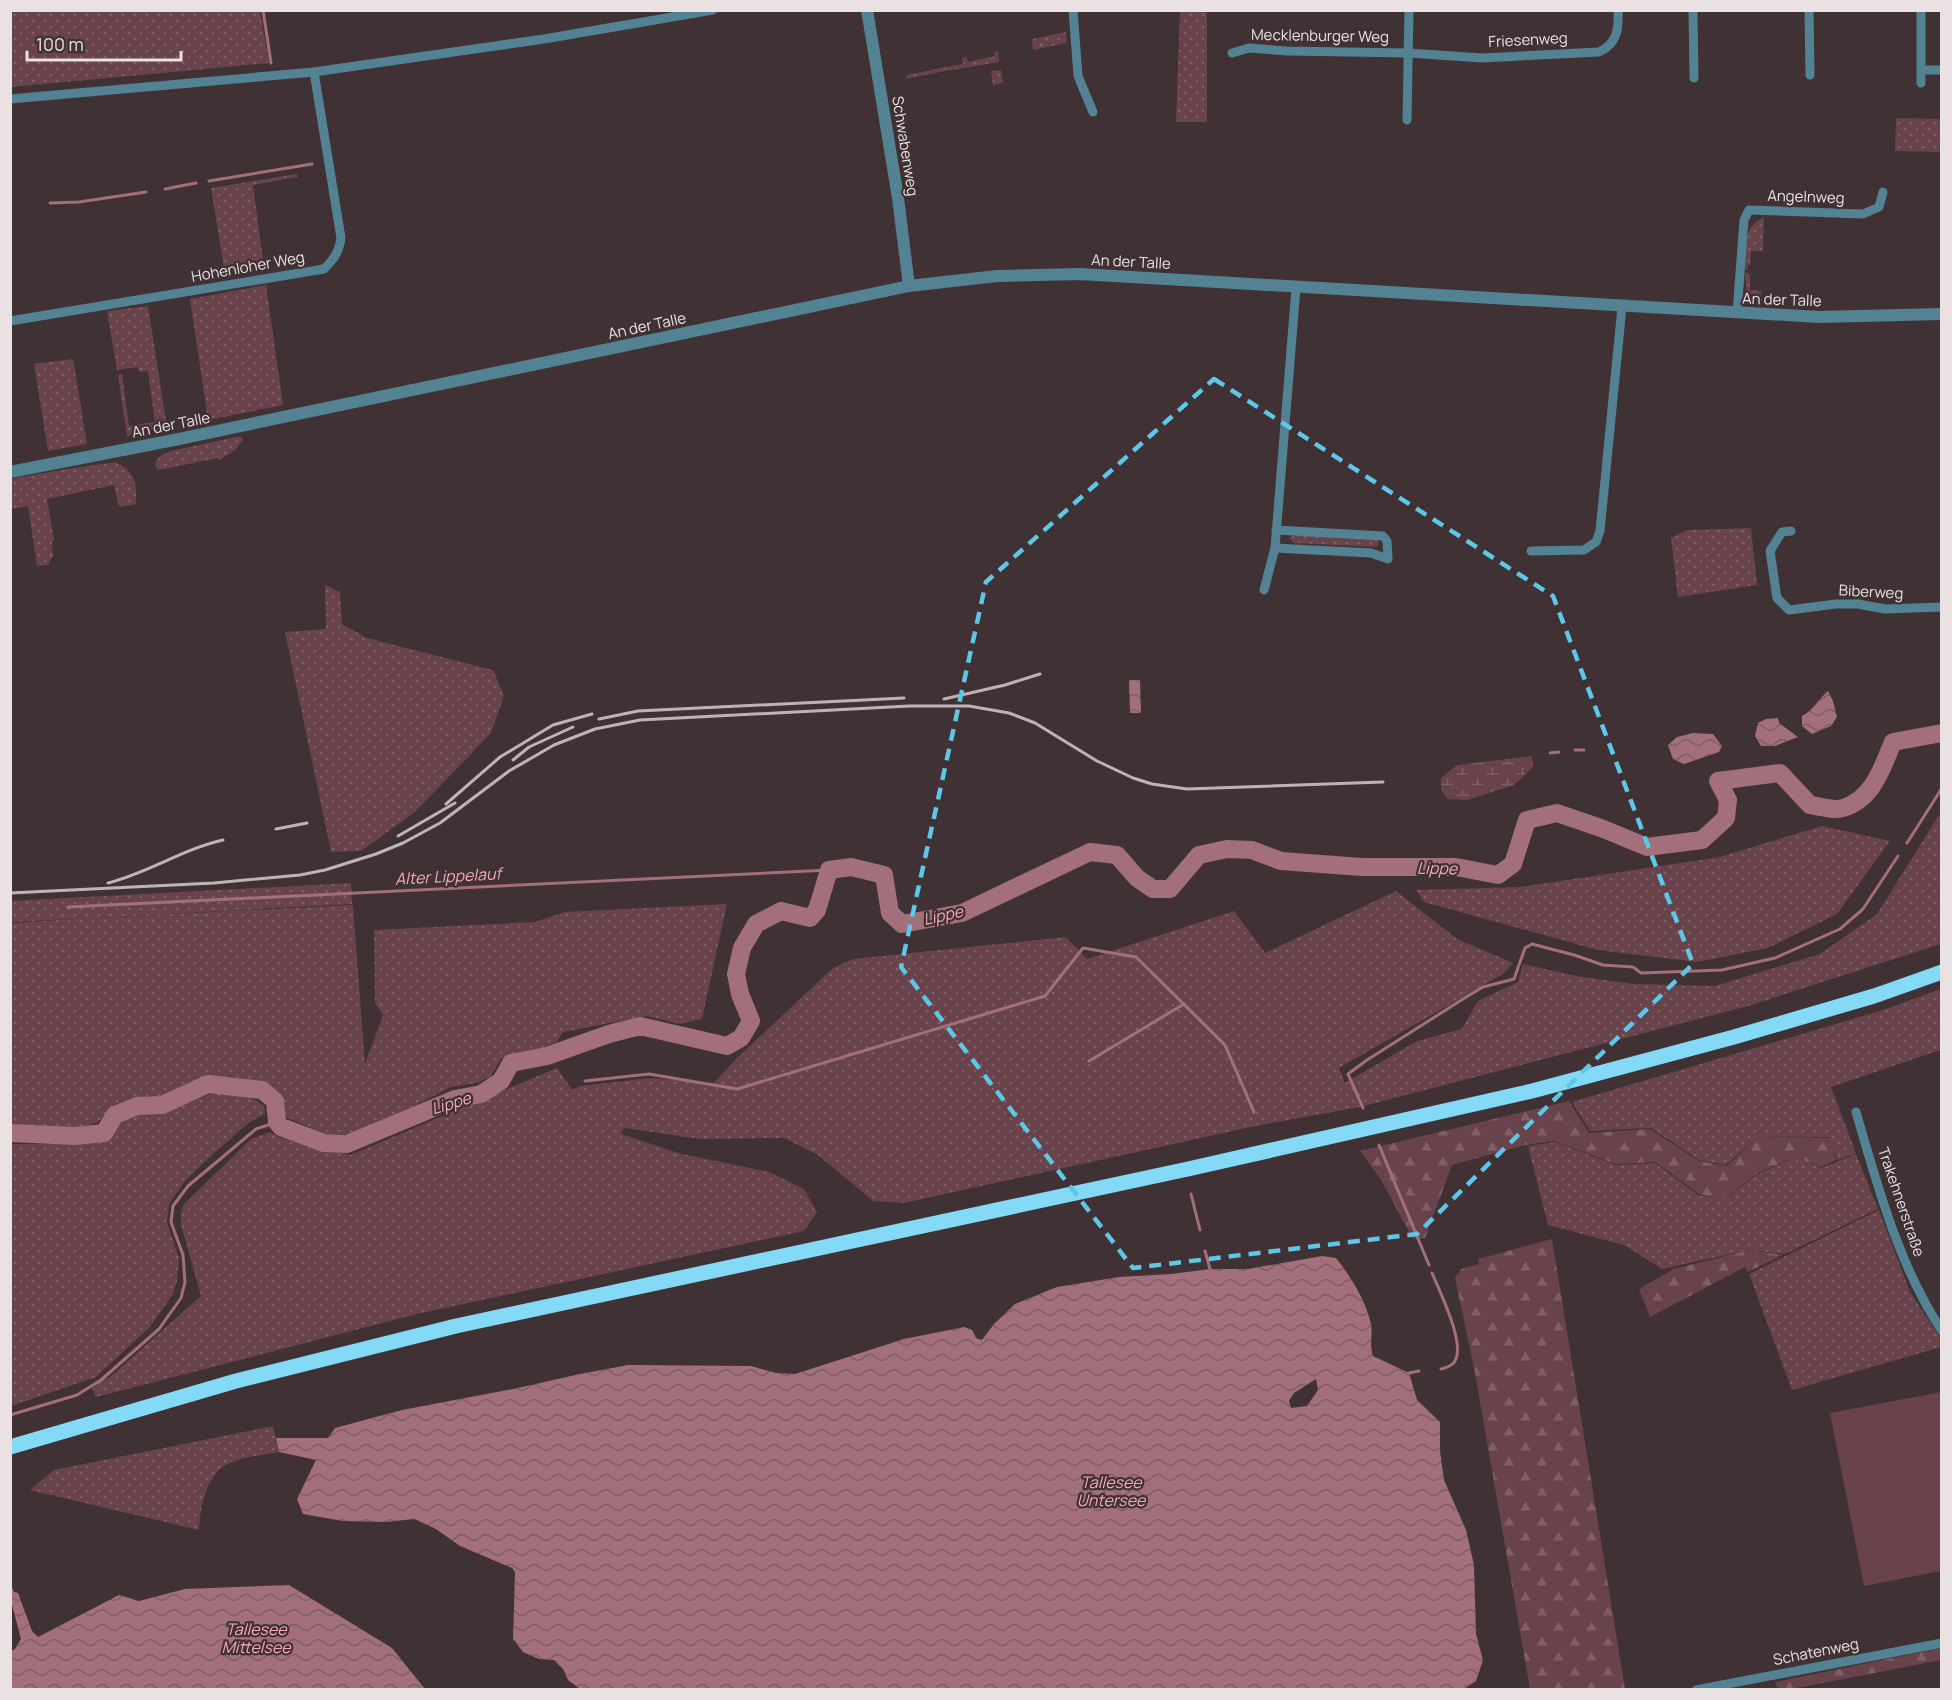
<svg xmlns="http://www.w3.org/2000/svg" width="1952" height="1700" font-family="Manrope,sans-serif">
<defs>
<pattern id="grass-dots" width="8" height="8" patternUnits="userSpaceOnUse" patternTransform="scale(1.5)"><rect width="8" height="8" fill="#69434b"/><path d="M2 2h.1M6 6h.1" fill="none" stroke="#7f5e65" stroke-width="1.8" stroke-linecap="round"/></pattern>
<pattern id="forest-firs" width="22" height="20" patternUnits="userSpaceOnUse" patternTransform="scale(1.5)"><rect width="22" height="20" fill="#69434b"/><path d="M5 1l3.5 6h-7zM16 11l3.5 6h-7z" fill="#7f5e65"/></pattern>
<pattern id="wetland-marsh" width="20" height="14" patternUnits="userSpaceOnUse" patternTransform="scale(1.5)"><rect width="20" height="14" fill="#69434b"/><path d="M1 5h8M5 5V1M11 12h8M15 12V8" fill="none" stroke="#7f5e65"/></pattern>
<pattern id="water-waves" width="16" height="10" patternUnits="userSpaceOnUse" patternTransform="scale(1.5)"><rect width="16" height="10" fill="#a26f7a"/><path d="M0 5q4-4 8 0t8 0" fill="none" stroke="#7d5e64"/></pattern>
</defs>
<rect width="100%" height="100%" fill="#403134"/>
<!-- grass -->
<g fill="url(#grass-dots)">
<path d="M11,10l249,1 9,52 -258,24z"/>
<path d="M1180,11h27v111h-31z"/>
<path d="M1066,32l1,11 -34,7 -1,-11z"/>
<path d="M998,51l1,11 -53,9 -1,-4 18,-3 -1,-6 5,-1 1,5 27,-6 -1,-4z"/>
<path d="M945,67v4l-40,8 2,-4z"/>
<path d="M1001,70l2,13 -10,2 -2,-14z"/>
<path d="M1896,118l45,1v33l-46,-1z"/>
<path d="M297,174v3l-44,8 11,83 -39,6 -14,-86z"/>
<path d="M1764,217l-1,34h-12l-1,14h-2v5l-3,-1c1,-23 -4,-40 19,-52z"/>
<path d="M1745,273h3l2,3v14l11,1v11h-8l-4,-4 -3,-8z"/>
<path d="M266,285l17,120 -75,15 -18,-121z"/>
<path d="M148,306l19,122 -40,8 -9,-61 4,-1 7,52 26,-4 -7,-51 -9,1 -1,-5 -21,3 -10,-59z"/>
<path d="M73,359l14,85 -39,7 -14,-87z"/>
<path d="M241,436l2,4 -8,10 -16,10 -1,-2 -60,12c-8,-10 5,-16 13,-19z"/>
<path d="M116,462c20,11 21,21 20,42l-17,3 -5,-22 -67,14 7,41 -2,1 1,15 -5,9 -11,1 -9,-60 -17,3v-30l55,-10z"/>
<path d="M1751,528l6,57 -79,12 -7,-59 16,-8z"/>
<path d="M1294,535l83,4 2,4 -2,4 -83,-4 -5,-5z"/>
<path d="M325,585l15,7 2,32 25,14 126,32 11,26 -13,37 -76,79 -54,39 -30,1 -46,-220 41,-3z"/>
<path d="M1941,812v132l-193,62 -388,101 -100,18 -356,78 -31,-2 -55,-46 -34,-17 -84,1 -76,-11 -3,6 57,19 91,19 35,17 13,23 -13,19 -387,83 -321,83 -4,-9 10,-8 7,-2 92,-82 -20,-71v-12l3,-9 67,-65 19,-7 9,5 71,18 207,-87 15,22 8,-4 70,-8 64,5 24,-26 95,-89 20,-9 213,-22 21,22 147,-48 31,42 131,-62 61,48 56,24 -10,11 -164,94 6,15 72,-42 45,-12 16,-28 40,-19 5,-18 53,12 57,8 82,2 105,-32 57,-40z"/>
<path d="M1822,826l68,15 -53,73 -69,34 -71,14 -99,-12 -174,-48 -8,-12 104,-3 200,-30z"/>
<path d="M351,883l1,21 -258,14 259,-13 12,159 18,-49 -8,-12 -1,-73 161,-8 30,-10 162,-8 -25,115 -22,5 -33,-8 -84,16 -7,11 -11,3v5l-44,8 -10,17 -14,7 -26,4 -60,31 -38,16h-28l-41,-18 -6,-14 -13,-13 -22,-8 -34,-1 -48,20 -49,8 -14,14 -22,7 -65,-2v-204l82,-5 -82,4v-21z"/>
<path d="M1941,989v62h-4l-106,36 25,66 -19,7 -7,-23 -71,-1 -33,29 -27,-5 -48,-32 -61,3 -18,-29 308,-91z"/>
<path d="M239,1093l18,8 7,5 1,8 -14,7 -38,33 -28,27 -16,23 -2,18 12,36 -2,23 -4,13 -23,33 -54,50 -85,29v-262h64l32,-6 12,-18 20,-8h25l47,-18z"/>
<path d="M1556,1142l59,23 40,-2 43,32 19,3 13,-2 26,-21 40,-18 25,11 35,-14 22,55 -93,45 -36,-4 -87,19 -38,-24 -76,-20 -20,-79z"/>
<path d="M1879,1210l31,82 31,47v8l-149,43 -43,-116z"/>
<path d="M273,1426l6,26c-17,3 -36,5 -51,12 -22,10 -28,45 -29,66l-169,-40 24,-20z"/>
</g>
<!-- forest -->
<g fill="url(#forest-firs)">
<path d="M1569,1101l20,32 61,-4 49,32 28,5 32,-30 72,2 5,22 -15,7 -26,-10 -39,17 -27,22 -12,2 -18,-4 -44,-32 -40,2 -60,-23 -30,4 -73,20 -27,73 -12,1 -33,-61 -20,-27z"/>
<path d="M1552,1239l73,450h-95l-55,-316 -20,-95 6,-9 18,-5 -1,-5z"/>
<path d="M1749,1250l34,5 -36,17 -2,-5 -95,50 -11,-28 35,-20z"/>
<path d="M1941,1648v12l-149,29h-15l-1,-7z"/>
</g>
<!-- wetland -->
<path fill="url(#wetland-marsh)" d="M1532,756l1,11 -19,18 -47,15 -20,-1 -6,-10v-11l16,-13z"/>
<!-- pitch -->
<path fill="#69434b" d="M1941,1392v179l-77,15 -34,-173z"/>
<!-- water -->
<g fill="url(#water-waves)" fill-rule="evenodd">
<path d="M1129,680h11l1,33h-11z"/>
<path d="M1828,691l5,10 4,16 -6,9 -19,8 -10,-8v-10c11,-5 17,-18 26,-25z"/>
<path d="M1778,718l1,5 19,14 -23,9h-14l-6,-10 3,-13 8,-4z"/>
<path d="M1693,733l20,1 9,12 -3,6 -35,12 -11,-5 -5,-14 9,-8z"/>
<path d="M1322,1256l14,2c15,19 30,43 35,66 2,11 -2,19 2,32l36,17 8,27 23,22v29l4,29 22,50 8,35 2,69 7,26 -7,21 -12,8 -395,1 -11,-2 -4,2 -474,-1 -12,-9 -5,-11 -9,-9 -15,-1 -16,-7 -10,-13 2,-67 -3,-4 -52,-22 -24,-17 -22,-10 -28,3 -43,-1 -40,-7 -6,-15 19,-39 -37,-8 -3,-14h52l7,-10 67,-18 111,-21 67,-15 48,-9 123,1 25,7 19,1 109,-35 60,-12 8,3 4,8 6,2 12,-16 21,-20 42,-17 62,-10 52,-3 39,-5h38zM1316,1379l2,11 -11,16 -16,2 -2,-7 5,-8z"/>
<path d="M289,1585l103,63 33,41h-414v-38l4,-2 6,-10 -10,-38 1,-10 6,2 14,38 6,6 81,-42 20,6 46,-12z"/>
</g>
<g fill="none" stroke-linecap="round" stroke-linejoin="round">
<!-- stream -->
<g stroke="#a26f7a" stroke-width="3">
<path d="M263,10l8,53"/>
<path d="M209,181l103,-17"/>
<path d="M165,189l31,-6"/>
<path d="M50,203l29,-1 67,-10"/>
<path d="M1575,750h9"/>
<path d="M1550,753l9,-1"/>
<path d="M1907,843l35,-55"/>
<path d="M68,907l761,-37"/>
<path d="M1089,1061l95,-57"/>
<path d="M585,1081l64,-7 88,15 308,-93 38,-48 53,9 89,88 29,67"/>
<path d="M1363,1108l-15,-34 19,-14 96,-61 20,-12 31,-8 11,-31 7,-4 42,11 29,10 30,2 8,6 81,-3 53,-12 65,-29 23,-20 35,-53"/>
<path d="M1379,1145l50,120"/>
<path d="M1191,1194l9,36"/>
<path d="M1205,1251l5,18"/>
<path d="M1432,1273c8,19 29,62 25,82 -1,9 -8,12 -16,14"/>
<path d="M1409,1373l10,-2"/>
<path d="M10,1415l67,-20 24,-15 58,-51 22,-31 4,-16 -2,-27 -12,-33 2,-16 15,-20 68,-57 21,-7"/>
<path d="M10,1587l2,4"/>
</g>
<!-- river -->
<path stroke="#a26f7a" stroke-width="18" d="M10,1133l65,3 29,-3 11,-18 22,-9 25,-1 46,-21 54,6 13,11 2,21 4,5 43,16 23,1 108,-45 26,-5 20,-13 10,-18 36,-7 62,-22 31,-8 87,20 14,-8 10,-17 -11,-27 -4,-20 6,-26 14,-24 25,-13 29,7 7,-8 12,-40 22,-3 33,8 6,38 12,11 60,-11 128,-61 27,3 20,23 16,11h17l29,-34 28,-6 25,1 29,11 81,6h94l42,8 15,-11 14,-44 30,-7 44,15 46,19 55,-7 24,-22 2,-18 -10,-19 62,-8 30,32c9,1 24,6 33,3 30,-9 39,-40 50,-66l49,-9"/>
<!-- minor -->
<g stroke="#538292" stroke-width="9">
<path d="M1073,10l5,66 15,36"/>
<path d="M1693,10l1,68"/>
<path d="M1809,10l1,65"/>
<path d="M1232,53l17,-5 38,3 122,2 73,5 117,-6c18,-8 20,-23 19,-42"/>
<path d="M1922,70h18"/>
<path d="M1921,83v-73"/>
<path d="M10,99l304,-27"/>
<path d="M1407,120l2,-110"/>
<path d="M1737,313l7,-93 5,-10 114,4 16,-7 4,-15"/>
<path d="M10,321l314,-52c10,-10 15,-17 17,-31l-27,-166 230,-33 169,-29"/>
<path d="M1791,531l-9,1 -12,19 7,47 12,12 47,-6h22l27,5 57,-2"/>
<path d="M1275,548l96,5 17,6 -1,-18 -4,-5 -107,-6"/>
<path d="M1531,551l53,-1 12,-8 4,-11 22,-224"/>
<path d="M1264,590l11,-42 21,-260"/>
<path d="M1856,1112c22,75 42,152 86,219"/>
<path d="M1696,1690l246,-47"/>
</g>
<!-- tertiary -->
<g stroke="#538292" stroke-width="12">
<path d="M867,10l31,188 11,88"/>
<path d="M10,472l164,-32 735,-154 88,-10 83,-2 739,43 123,-3"/>
</g>
<!-- trunk -->
<path stroke="#84daf6" stroke-width="15" d="M10,1447l226,-66 220,-55 732,-157 344,-78 202,-54 140,-41 68,-24"/>
<!-- rail -->
<g stroke="#beb3b5" stroke-width="3">
<path d="M944,699l61,-14 35,-11"/>
<path d="M599,719l39,-8 266,-13"/>
<path d="M513,760l16,-13 44,-20"/>
<path d="M446,804l54,-47 53,-32 39,-11"/>
<path d="M276,829l31,-6"/>
<path d="M398,836l57,-33"/>
<path d="M108,883c40,-10 75,-34 115,-43"/>
<path d="M10,893l204,-10 86,-8 25,-5 51,-16 27,-11 37,-20 69,-52 45,-26 41,-16 45,-9 269,-14h60l40,7 26,10 62,38 36,17 19,6 35,5 196,-7"/>
</g>
</g>
<!-- marked area -->
<path fill="none" stroke="#5dc7e8" stroke-width="4.5" stroke-dasharray="12 8" stroke-linejoin="round" d="M1214,379l339,217 140,368 -276,270 -284,34 -232,-301 85,-385z"/>
<g text-anchor="middle" stroke-width="4.5" stroke-linejoin="round" paint-order="stroke">
<!-- street labels -->
<g font-size="15" fill="#eae1e2" stroke="#403134">
<text transform="translate(1320 36) rotate(1)" y="5">Mecklenburger Weg</text>
<text transform="translate(1528 40) rotate(-3)" y="5">Friesenweg</text>
<text transform="translate(905 146) rotate(81)" y="5">Schwabenweg</text>
<text transform="translate(1806 197) rotate(2)" y="5">Angelnweg</text>
<text transform="translate(1131 262) rotate(3)" y="5">An der Talle</text>
<text transform="translate(248 267) rotate(-10)" y="5">Hohenloher Weg</text>
<text transform="translate(1782 300) rotate(2)" y="5">An der Talle</text>
<text transform="translate(647 326) rotate(-12)" y="5">An der Talle</text>
<text transform="translate(171 425) rotate(-11)" y="5">An der Talle</text>
<text transform="translate(1871 592) rotate(3)" y="5">Biberweg</text>
<text transform="translate(1901 1202) rotate(71)" y="5">Trakehnerstraße</text>
<text transform="translate(1816 1652) rotate(-11)" y="5">Schatenweg</text>
</g>
<!-- water labels -->
<g font-size="16" font-style="italic" fill="#f9a9bb" stroke="#403134">
<text transform="translate(1437 868) rotate(1)" y="6">Lippe</text>
<text transform="translate(448 876) rotate(-3)" y="6">Alter Lippelauf</text>
<text transform="translate(943 915) rotate(-13)" y="6">Lippe</text>
<text transform="translate(451 1103) rotate(-17)" y="6">Lippe</text>
<text x="1111" y="1488">Tallesee<tspan x="1111" dy="18">Untersee</tspan></text>
<text x="256" y="1635">Tallesee<tspan x="256" dy="18">Mittelsee</tspan></text>
</g>
</g>
<!-- border -->
<rect width="1952" height="1700" fill="none" stroke="#eae1e2" stroke-width="24"/>
<!-- scale -->
<path d="M27 51v9h154v-9" fill="none" stroke="#eae1e2" stroke-width="3"/>
<text x="36" y="51" font-size="18" fill="#eae1e2" stroke="#403134" stroke-width="4.5" paint-order="stroke">100 m</text>
</svg>
